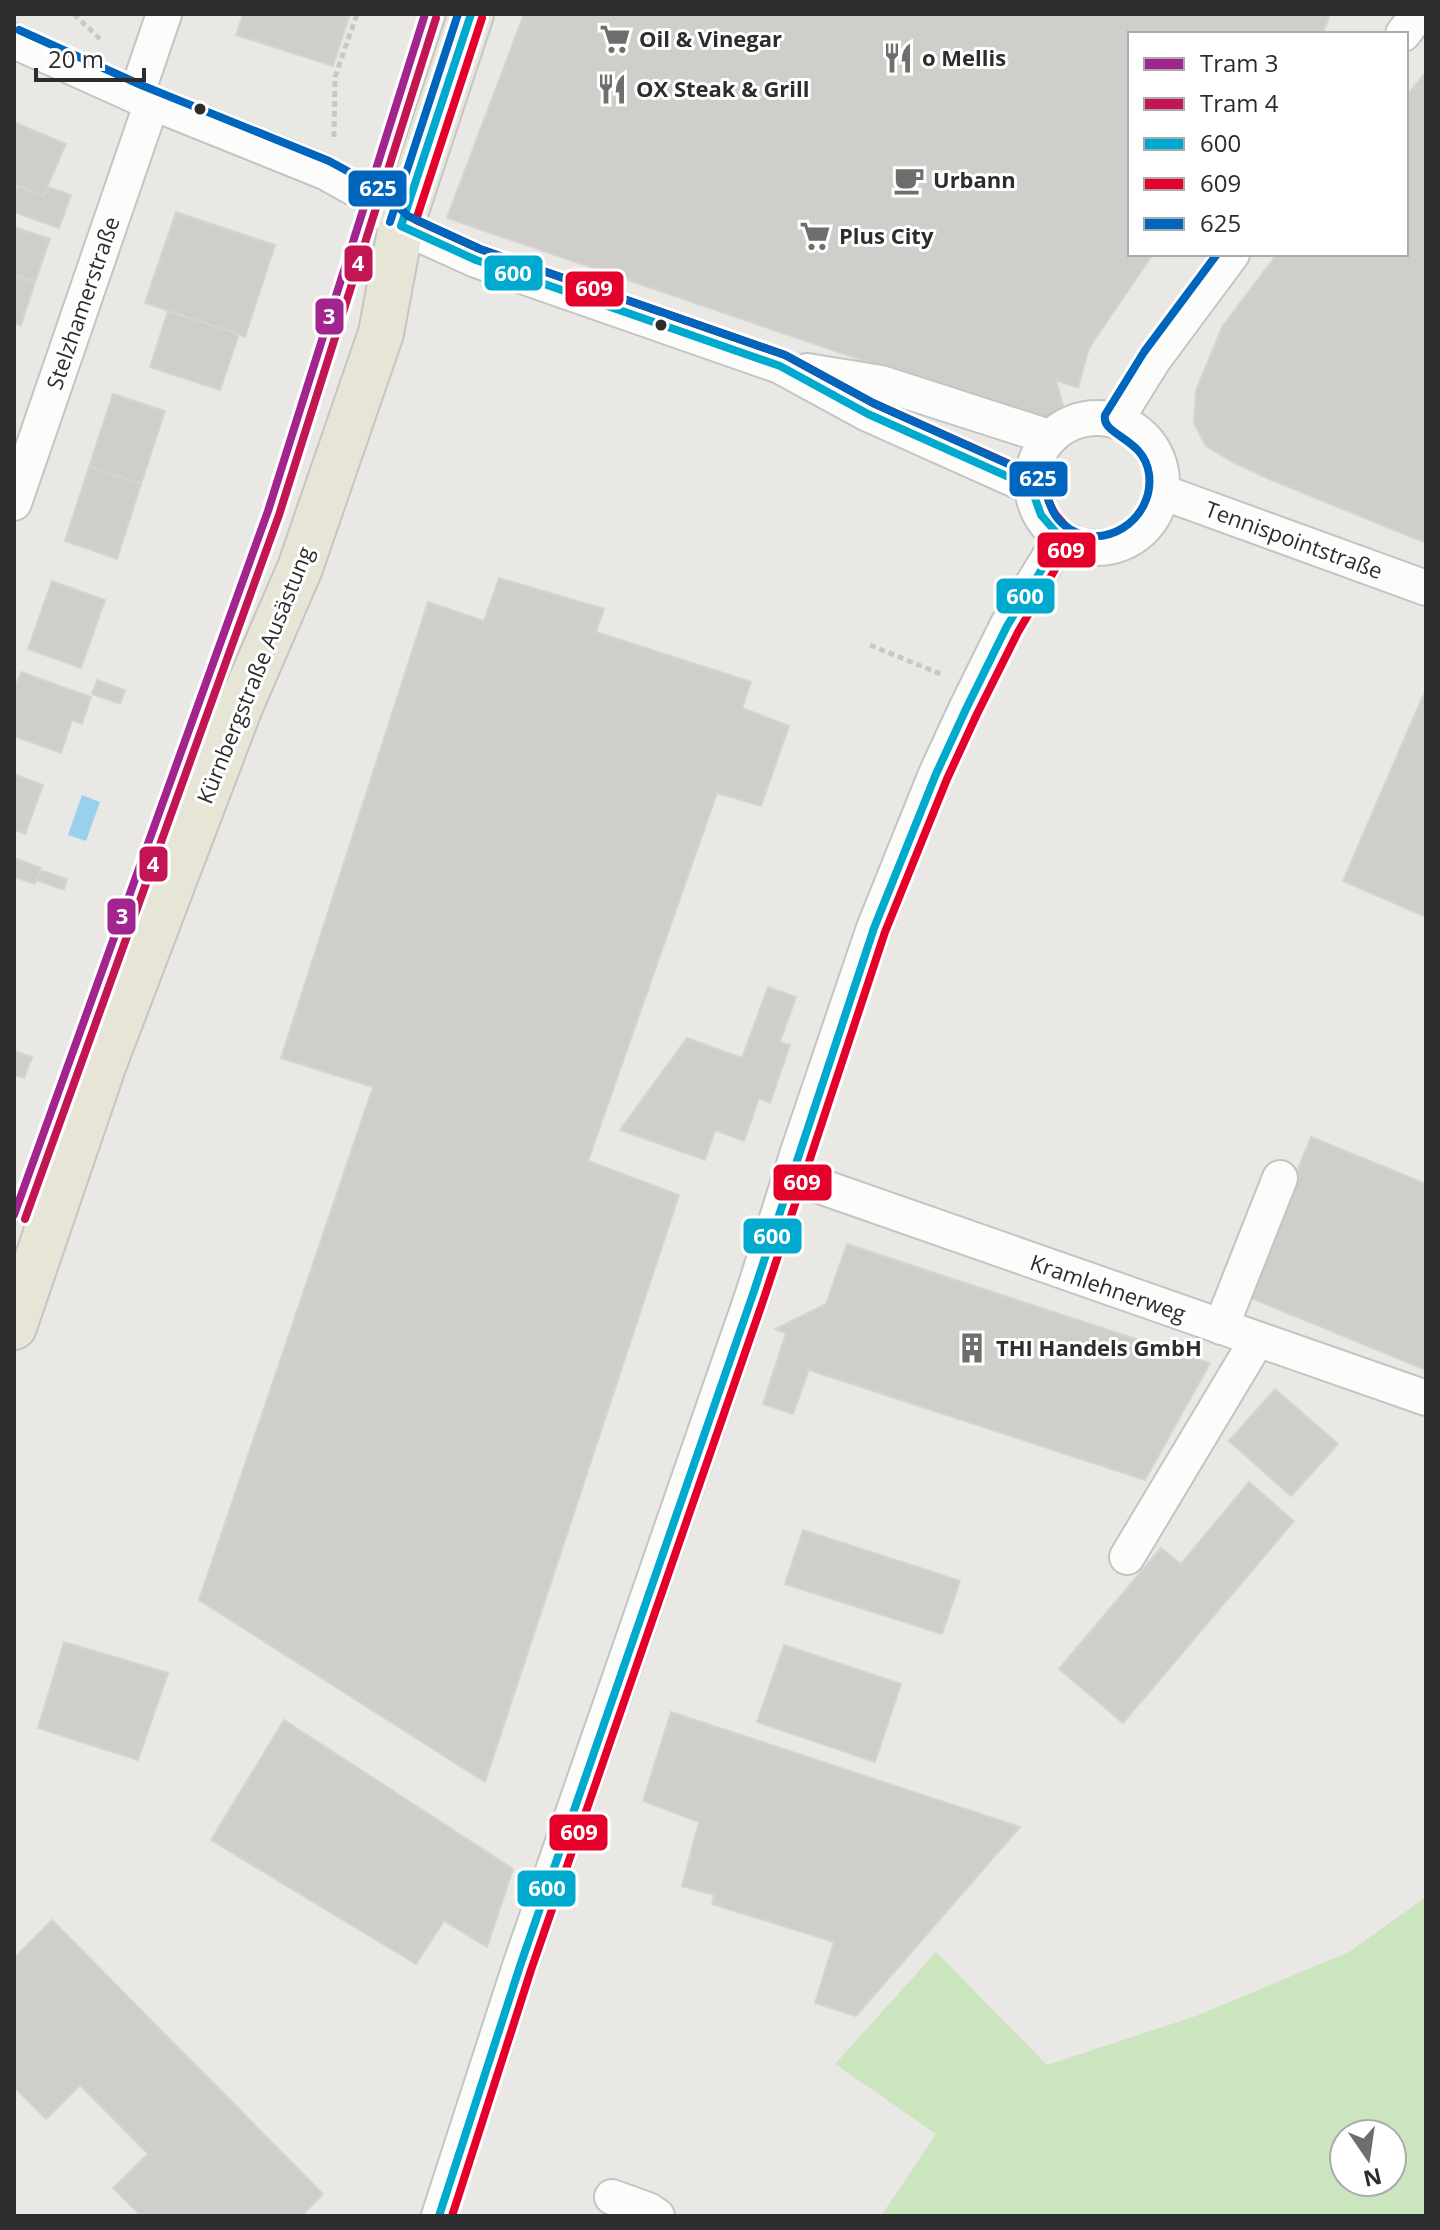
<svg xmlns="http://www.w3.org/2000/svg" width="1440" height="2230" font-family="'Open Sans',sans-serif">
<rect width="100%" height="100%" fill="#eae8e4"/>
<!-- green -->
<path fill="#cbe5be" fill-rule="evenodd" d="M1426,1897v319h-545l55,-82 -101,-70 101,-112 111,113 149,-49 153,-64zM1344,2134h48v48h-48z"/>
<!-- water -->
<path fill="#99d0eb" d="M82,795l18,7 -14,39 -18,-6z"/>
<!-- building -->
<g fill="#cfceca" stroke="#d6d4d0" stroke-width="2">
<path d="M243,14h107l-17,52 -97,-31z"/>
<path d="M524,14h806l-7,20h-193v220h23l-64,94 -11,40 -22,-8 8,29 -2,7 -11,9 -604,-207z"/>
<path d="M1426,72v471l-157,-64 -36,-17 -27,-16 -12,-23 2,-32 26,-64 55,-73h129v-158z"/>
<path d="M14,122l52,22 -23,52 -29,-12z"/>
<path d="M18,186l25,10 5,-9 23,8 -12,33 -45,-16v-15z"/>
<path d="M176,212l99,33 -30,92 -100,-34z"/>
<path d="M14,227l36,12 -15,43 -21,-7z"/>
<path d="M14,275l21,7 -14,43 -7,-2z"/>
<path d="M168,311l71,23 -19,56 -70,-23z"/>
<path d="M113,394l52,17 -24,73 -52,-17z"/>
<path d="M89,467l52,17 -24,75 -52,-18z"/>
<path d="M499,578l105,31 -8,23 155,50 -9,26 47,18 -28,80 -44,-13 -129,368 91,34 -194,587 -286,-182 174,-513 -92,-29 147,-456 56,19z"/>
<path d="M52,581l53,19 -24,68 -53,-19z"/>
<path d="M21,672l70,25 -9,27 -10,-4 -11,33 -47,-17v-45z"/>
<path d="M97,680l28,10 -5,14 -28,-10z"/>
<path d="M1426,689v228l-83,-36z"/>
<path d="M14,774l29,11 -18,49 -11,-4z"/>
<path d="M14,858l27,10 -6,16 -21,-7z"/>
<path d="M40,870l27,9 -3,11 -28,-10z"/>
<path d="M768,987l28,10 -16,45 10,3 -20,58 -11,-5 -15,43 -29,-11 -10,30 -85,-30 67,-92 55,20z"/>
<path d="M14,1051l18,6 -8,21 -10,-3z"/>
<path d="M1311,1137l115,47v186l-180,-74z"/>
<path d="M847,1244l182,60 181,59 -65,117 -336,-110 -16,44 -30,-10 23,-71 -11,-4 51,-25z"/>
<path d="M1275,1389l63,55 -47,52 -62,-55z"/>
<path d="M1249,1482l45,39 -171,202 -64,-54 102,-121 20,16z"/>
<path d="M803,1530l157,51 -18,53 -157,-50z"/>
<path d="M64,1642l104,31 -30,87 -100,-32z"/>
<path d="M784,1645l117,39 -26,78 -118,-40z"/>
<path d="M671,1712l349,115 -164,189 -41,-13 19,-61 -122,-38 2,-9 -32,-9 17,-64 -56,-21z"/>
<path d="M284,1720l229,149 -26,78 -43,-26 -28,43 -205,-124z"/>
<path d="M52,1920l271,274 -22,22h-160l-28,-28 35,-34 -68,-69 -34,34 -32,-32v-129z"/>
</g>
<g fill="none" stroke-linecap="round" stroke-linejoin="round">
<!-- minor casing -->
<g stroke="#c4c4c4" stroke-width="38">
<g id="minor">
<path d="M1403,34l15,-20"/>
<path d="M14,41l122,55 189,76 43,24 33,30 75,34 304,106 88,48 163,73"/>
<path d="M136,96l28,-82"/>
<path d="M807,371l74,12 168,54"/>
<circle cx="1097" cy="483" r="65"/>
<path d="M1116,420l38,-61 78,-105"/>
<path d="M1162,492l264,96"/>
<path d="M14,503l138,-401"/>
<path d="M791,1176l635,222"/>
<path d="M1221,1327l59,-149"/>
<path d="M1127,1557l130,-217"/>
<path d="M612,2197l36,13 9,6"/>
<path d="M439,2216l81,-250 233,-672 45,-142 76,-224 62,-154 30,-65 41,-83 54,-88"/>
</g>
</g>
<!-- major casing -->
<g stroke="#c6c5c3" stroke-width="48">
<path id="major" d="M14,1327l90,-263 136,-357 60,-139 81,-235 20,-107 70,-212"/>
</g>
<!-- path -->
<g stroke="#c8c8c8" stroke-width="5" stroke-dasharray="6 4" stroke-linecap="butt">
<path d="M74,14l28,27"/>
<path d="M334,137l1,-60 22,-63"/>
<path d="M870,645l73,30"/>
</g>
<!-- minor -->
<use href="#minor" stroke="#fcfcfb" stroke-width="34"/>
<!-- major -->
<use href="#major" stroke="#e7e5d6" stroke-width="44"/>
<!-- bus-1 casing -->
<g stroke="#fff" stroke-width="14">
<path id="bus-1" d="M439,2216l81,-250 233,-672 121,-366 62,-154 30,-65 41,-83 54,-88 -20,-23 -10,-28 -163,-73 -88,-48 -304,-106 -75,-34 70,-212"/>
</g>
<!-- bus-2 casing -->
<g stroke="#fff" stroke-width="14">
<path id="bus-2" d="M452,2216l79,-246 233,-672 121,-366 62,-153 30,-65 41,-82 55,-93c-3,-12 -13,-17 -19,-27 -8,-12 -8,-27 -18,-36l-163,-73 -88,-48 -305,-106 -64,-29 66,-202"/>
</g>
<!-- bus-3 casing -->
<g stroke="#fff" stroke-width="14">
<g id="bus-3">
<path d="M19,30l122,55 188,76 46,25 33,30 72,33 305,106 88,48 164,74c13,12 9,33 26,47 38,32 92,-4 86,-50 -5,-37 -48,-38 -44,-59l39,-63 73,-98"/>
<path d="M390,222l68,-208"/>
</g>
</g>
<!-- bus-1 -->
<use href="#bus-1" stroke="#00a9ce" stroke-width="8"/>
<!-- bus-2 -->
<use href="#bus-2" stroke="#e4002b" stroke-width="8"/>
<!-- bus-3 -->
<use href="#bus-3" stroke="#0065bd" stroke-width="8"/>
<!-- tram-1 casing -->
<g stroke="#fff" stroke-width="14">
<path id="tram-1" d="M14,1215l254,-704 157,-497"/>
</g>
<!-- tram-2 casing -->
<g stroke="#fff" stroke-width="14">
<path id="tram-2" d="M25,1219l254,-704 157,-497"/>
</g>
<!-- tram-1 -->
<use href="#tram-1" stroke="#a1248f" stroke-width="8"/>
<!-- tram-2 -->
<use href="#tram-2" stroke="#c31553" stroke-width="8"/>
</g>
<!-- icons -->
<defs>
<g id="supermarket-bare" transform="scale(2.4)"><path d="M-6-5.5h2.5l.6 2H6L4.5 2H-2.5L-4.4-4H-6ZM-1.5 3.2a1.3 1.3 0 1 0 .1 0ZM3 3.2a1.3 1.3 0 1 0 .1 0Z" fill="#6f6e6d" stroke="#fff" stroke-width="2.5" paint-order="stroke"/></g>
<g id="restaurant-bare" transform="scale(2.4)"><path d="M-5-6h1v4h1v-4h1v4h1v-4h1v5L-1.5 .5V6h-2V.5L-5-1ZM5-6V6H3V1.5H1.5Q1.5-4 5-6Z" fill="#6f6e6d" stroke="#fff" stroke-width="2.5" paint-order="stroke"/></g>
<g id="cafe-bare" transform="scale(2.4)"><path d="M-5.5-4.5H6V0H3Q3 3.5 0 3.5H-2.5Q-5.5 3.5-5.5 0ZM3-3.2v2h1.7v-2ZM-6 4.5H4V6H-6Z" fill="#6f6e6d" stroke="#fff" stroke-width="2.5" paint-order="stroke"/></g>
<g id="building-bare" transform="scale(2.4)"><path d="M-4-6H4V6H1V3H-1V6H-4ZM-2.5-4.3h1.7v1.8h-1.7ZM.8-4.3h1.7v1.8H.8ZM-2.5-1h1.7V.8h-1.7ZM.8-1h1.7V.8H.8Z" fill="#6f6e6d" stroke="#fff" stroke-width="2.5" paint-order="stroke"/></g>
</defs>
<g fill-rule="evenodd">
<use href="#supermarket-bare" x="615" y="39"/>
<use href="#restaurant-bare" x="898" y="58"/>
<use href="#restaurant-bare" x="612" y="89"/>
<use href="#cafe-bare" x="909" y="180"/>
<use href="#supermarket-bare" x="815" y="236"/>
<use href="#building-bare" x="972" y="1348"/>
</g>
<!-- markers -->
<g fill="#2d2d2d" stroke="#fff" stroke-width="3">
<circle cx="200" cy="109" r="7"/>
<circle cx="661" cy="325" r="7"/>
</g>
<g text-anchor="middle" stroke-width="6" stroke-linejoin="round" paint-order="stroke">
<!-- poi labels -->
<g font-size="22" font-weight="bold" fill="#2d2d2d" stroke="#fff" text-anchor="start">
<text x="639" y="47">Oil &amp; Vinegar</text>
<text x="922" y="66">o Mellis</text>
<text x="636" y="97">OX Steak &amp; Grill</text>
<text x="933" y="188">Urbann</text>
<text x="839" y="244">Plus City</text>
<text x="996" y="1356">THI Handels GmbH</text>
</g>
<!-- street labels -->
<g font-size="22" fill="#2d2d2d" stroke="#fff">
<text transform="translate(83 303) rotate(-71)" y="8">Stelzhamerstraße</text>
<text transform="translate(1294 540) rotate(20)" y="8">Tennispointstraße</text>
<text transform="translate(255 675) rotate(-68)" y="8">Kürnbergstraße Ausästung</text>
<text transform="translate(1108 1288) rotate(19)" y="8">Kramlehnerweg</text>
</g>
</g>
<g stroke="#fff" stroke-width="3">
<rect x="347" y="169" width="61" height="39" rx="8" fill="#0065bd"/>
<rect x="343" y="244" width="31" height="39" rx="8" fill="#c31553"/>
<rect x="483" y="254" width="61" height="38" rx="8" fill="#00a9ce"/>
<rect x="564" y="270" width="61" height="38" rx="8" fill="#e4002b"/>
<rect x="314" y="297" width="31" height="39" rx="8" fill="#a1248f"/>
<rect x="1008" y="460" width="61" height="38" rx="8" fill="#0065bd"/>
<rect x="1036" y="531" width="61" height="38" rx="8" fill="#e4002b"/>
<rect x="995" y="577" width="61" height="38" rx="8" fill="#00a9ce"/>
<rect x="138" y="845" width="31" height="38" rx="8" fill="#c31553"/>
<rect x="106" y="897" width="31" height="39" rx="8" fill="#a1248f"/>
<rect x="772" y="1163" width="61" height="39" rx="8" fill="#e4002b"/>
<rect x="742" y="1217" width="61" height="38" rx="8" fill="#00a9ce"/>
<rect x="548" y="1813" width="61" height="39" rx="8" fill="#e4002b"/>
<rect x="516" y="1869" width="61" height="39" rx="8" fill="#00a9ce"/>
</g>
<g font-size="22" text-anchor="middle" font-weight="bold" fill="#fff">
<text x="378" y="196">625</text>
<text x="358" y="271">4</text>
<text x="513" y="281">600</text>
<text x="594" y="296">609</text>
<text x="329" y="324">3</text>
<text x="1038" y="486">625</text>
<text x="1066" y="558">609</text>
<text x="1025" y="604">600</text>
<text x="153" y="872">4</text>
<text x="122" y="924">3</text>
<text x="802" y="1190">609</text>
<text x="772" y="1244">600</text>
<text x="579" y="1840">609</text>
<text x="547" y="1896">600</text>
</g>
<!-- border -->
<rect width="1440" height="2230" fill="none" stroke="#2d2d2d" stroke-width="32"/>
<!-- legend -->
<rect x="1128" y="32" width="280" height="224" fill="#ffffff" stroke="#ababab" stroke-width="2"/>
<rect x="1144" y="58" width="40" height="12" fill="#a1248f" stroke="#ababab" stroke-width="2"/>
<text x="1200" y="72" font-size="24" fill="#2d2d2d">Tram 3</text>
<rect x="1144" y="98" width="40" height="12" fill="#c31553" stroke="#ababab" stroke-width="2"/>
<text x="1200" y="112" font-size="24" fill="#2d2d2d">Tram 4</text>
<rect x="1144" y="138" width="40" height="12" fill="#00a9ce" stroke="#ababab" stroke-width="2"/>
<text x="1200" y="152" font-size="24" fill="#2d2d2d">600</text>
<rect x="1144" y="178" width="40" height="12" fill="#e4002b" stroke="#ababab" stroke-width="2"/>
<text x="1200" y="192" font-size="24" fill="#2d2d2d">609</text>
<rect x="1144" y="218" width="40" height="12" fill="#0065bd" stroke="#ababab" stroke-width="2"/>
<text x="1200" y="232" font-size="24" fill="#2d2d2d">625</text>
<!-- north arrow -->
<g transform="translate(1368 2158) rotate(167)"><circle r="38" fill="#ffffff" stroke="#ababab" stroke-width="2"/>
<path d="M0-6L14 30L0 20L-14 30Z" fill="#6f6e6d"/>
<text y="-12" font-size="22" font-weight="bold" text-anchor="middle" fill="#2d2d2d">N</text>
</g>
<!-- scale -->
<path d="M36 68v12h108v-12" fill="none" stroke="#2d2d2d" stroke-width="4"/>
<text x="48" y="68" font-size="24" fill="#2d2d2d" stroke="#ffffff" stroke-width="6" paint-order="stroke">20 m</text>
</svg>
